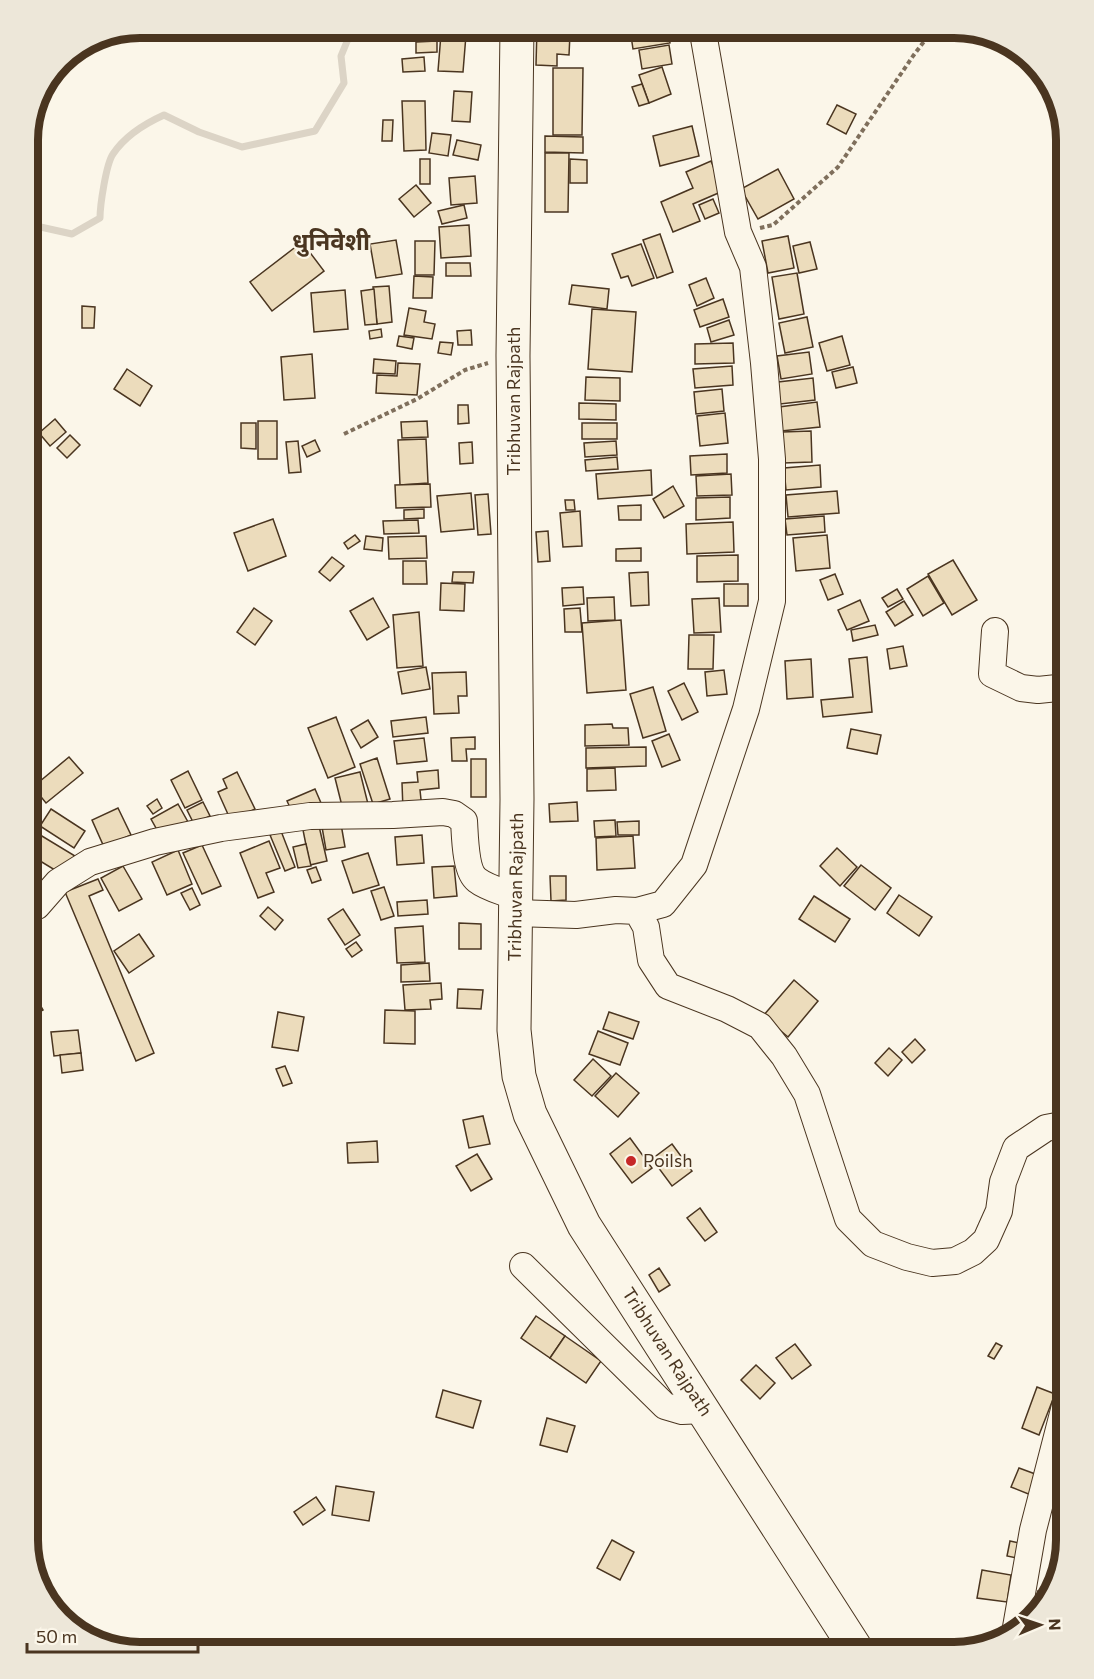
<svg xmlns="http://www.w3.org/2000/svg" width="1094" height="1679" font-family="Commissioner,'Noto Sans Devanagari',sans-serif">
<rect width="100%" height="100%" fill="#fbf6e9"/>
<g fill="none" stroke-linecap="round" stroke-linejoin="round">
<!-- stream -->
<path stroke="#dcd4c6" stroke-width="7" d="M27,224l45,10 28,-16c0,-12 6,-54 13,-64 12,-18 31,-30 51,-39l35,17 43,15 73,-16 29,-48 -3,-27 12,-29"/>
</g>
<!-- building -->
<g fill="#ecdcbc" stroke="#4a3520" stroke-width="1.5">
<path d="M537,27h21v7h12l-1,21 -12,-1v12l-21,-1z"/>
<path d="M642,27h26l2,16 -37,6 -3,-20z"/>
<path d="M441,34l25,1 -3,37 -25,-1z"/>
<path d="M437,41v11l-21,1v-11z"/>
<path d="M669,45l3,19 -30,5 -3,-19z"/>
<path d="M424,57l1,14 -22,1 -1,-13z"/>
<path d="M662,67l9,27 -22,9 -10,-28z"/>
<path d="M553,68h30l-1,67h-29z"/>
<path d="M642,84l7,19 -10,3 -7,-19z"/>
<path d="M454,91l18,1 -2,30 -18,-1z"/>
<path d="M402,101h23l1,49 -22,1z"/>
<path d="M837,105l19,9 -10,20 -19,-10z"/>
<path d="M383,120h10l-1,21h-10z"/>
<path d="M692,126l7,30 -39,10 -7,-30z"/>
<path d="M432,133l19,2 -3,21 -19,-3z"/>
<path d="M545,136l38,1v16l-38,-1z"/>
<path d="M457,140l24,5 -3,15 -25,-5z"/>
<path d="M545,153h24l-1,59h-23z"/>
<rect x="420" y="159" width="10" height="25"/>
<path d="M570,159l17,1v23h-17z"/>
<path d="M711,161l12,30 -30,13 7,17 -27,11 -12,-30 32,-14 -7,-16z"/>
<path d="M778,169l16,30 -36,20 -17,-30z"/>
<path d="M475,176l2,27 -26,2 -2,-27z"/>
<path d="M416,185l15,18 -17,14 -15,-18z"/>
<path d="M713,199l6,14 -14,6 -6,-14z"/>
<path d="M464,205l3,13 -25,6 -4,-13z"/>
<path d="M469,225l2,31 -30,2 -2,-31z"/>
<path d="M660,234l13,38 -16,6 -14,-38z"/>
<path d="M788,236l6,32 -26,5 -6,-32z"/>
<path d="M396,240l6,34 -26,4 -6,-34z"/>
<path d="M415,241h20l-1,34h-19z"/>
<path d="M302,242l22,29 -52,40 -22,-29z"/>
<path d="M810,242l7,27 -18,4 -6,-27z"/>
<path d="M641,244l13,34 -22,8 -4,-10 -7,2 -9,-24z"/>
<path d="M446,263h24l1,13h-25z"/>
<path d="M797,273l7,41 -25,5 -7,-42z"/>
<path d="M414,276l19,1 -1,21h-19z"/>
<path d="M706,278l8,20 -17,8 -8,-21z"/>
<path d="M572,285l37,4 -2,20 -38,-5z"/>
<path d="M389,286l3,36 -15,2 -4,-37z"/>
<path d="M374,289l3,35 -12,1 -4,-34z"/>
<path d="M345,290l3,39 -34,3 -3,-39z"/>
<path d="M723,299l6,18 -29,10 -6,-17z"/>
<path d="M82,306l13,1 -1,21h-12z"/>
<path d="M409,308l17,3 -2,11 11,2 -3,15 -28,-4z"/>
<path d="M592,309l44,3 -4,60 -44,-3z"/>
<path d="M807,317l6,30 -28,6 -6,-30z"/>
<path d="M729,320l5,15 -23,7 -4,-14z"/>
<path d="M381,329l1,8 -12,2 -1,-8z"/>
<path d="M471,330l1,15h-14l-1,-14z"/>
<path d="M399,336l15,2 -2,11 -15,-3z"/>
<path d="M842,336l8,29 -23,6 -8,-28z"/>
<path d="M440,342l13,1 -2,12 -13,-2z"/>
<path d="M733,343l1,20 -39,1v-20z"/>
<path d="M809,352l3,22 -31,5 -4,-23z"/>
<path d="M312,354l3,44 -31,2 -3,-43z"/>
<path d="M374,359l22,2 -1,13 -22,-1z"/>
<path d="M398,363l22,1 -3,31 -41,-2 1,-18 20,1z"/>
<path d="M732,366l1,19 -38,3 -2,-19z"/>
<path d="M853,367l4,16 -21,5 -4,-16z"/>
<path d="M127,369l25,17 -12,20 -26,-17z"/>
<path d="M586,377l34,1v23l-35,-1z"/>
<path d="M813,378l2,22 -35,4 -2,-22z"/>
<path d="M722,389l2,22 -28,3 -2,-22z"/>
<path d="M817,402l3,25 -39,4 -2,-24z"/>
<path d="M579,403l37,1v16l-37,-1z"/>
<path d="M458,405h10l1,18 -11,1z"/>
<path d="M725,413l3,30 -28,3 -3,-30z"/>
<path d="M55,419l11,13 -16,14 -11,-13z"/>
<rect x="258" y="421" width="19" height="38"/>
<path d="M427,421l1,16 -26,1 -1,-16z"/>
<path d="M241,423h15v26l-15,-1z"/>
<rect x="582" y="423" width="35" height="16"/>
<path d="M811,431l1,31 -29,1 -1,-31z"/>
<path d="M70,435l10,10 -13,13 -10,-10z"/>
<path d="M426,439l2,44 -28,2 -2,-45z"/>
<path d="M315,440l5,11 -13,6 -5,-11z"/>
<path d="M298,441l3,31 -12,1 -3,-31z"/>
<path d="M616,441l1,14 -32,2 -1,-14z"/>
<path d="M472,442l1,21 -13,1 -1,-21z"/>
<path d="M727,454v19l-36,2 -1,-19z"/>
<path d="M617,457l1,12 -32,2 -1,-11z"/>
<path d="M820,465l1,22 -35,3 -2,-22z"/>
<path d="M651,470l1,25 -54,4 -2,-25z"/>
<path d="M731,474l1,21 -35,1 -1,-20z"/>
<path d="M430,484l1,23 -35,1 -1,-23z"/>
<path d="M673,486l11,20 -20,12 -11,-19z"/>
<path d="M837,491l2,22 -51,4 -2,-22z"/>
<path d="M471,493l3,36 -33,3 -4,-36z"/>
<path d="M488,494l3,40 -13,1 -3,-40z"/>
<path d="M730,497v21l-34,2v-22z"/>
<path d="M565,500h9l1,10h-9z"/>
<path d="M641,505v15h-22l-1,-14z"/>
<path d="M424,509v9l-20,1v-9z"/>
<path d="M580,511l2,35 -19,1 -3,-34z"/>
<path d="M824,516l1,16 -38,3 -2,-16z"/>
<path d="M273,519l13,37 -38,15 -14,-38z"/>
<path d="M418,520l1,13 -35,1 -1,-13z"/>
<path d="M733,522l1,30 -47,2 -1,-30z"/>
<path d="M548,531l2,30 -12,1 -2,-30z"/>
<path d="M355,535l5,6 -12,8 -4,-6z"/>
<path d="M827,535l3,33 -34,3 -3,-33z"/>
<path d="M366,536l17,2 -1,13 -18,-2z"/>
<path d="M426,536l1,22 -38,1 -1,-22z"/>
<path d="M641,548v13h-25v-12z"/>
<path d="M738,555v26l-41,1v-26z"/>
<path d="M332,557l12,9 -14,15 -11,-9z"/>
<path d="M953,560l24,40 -25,15 -24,-41z"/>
<path d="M403,561h23l1,23h-24z"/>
<path d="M453,572h21l-1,11 -21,-1z"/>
<path d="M648,572l1,33 -18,1 -2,-33z"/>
<path d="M835,574l8,20 -15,6 -8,-20z"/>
<path d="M928,576l16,27 -21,13 -16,-27z"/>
<path d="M441,583l24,1 -1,27 -24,-1z"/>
<rect x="724" y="584" width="24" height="22"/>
<path d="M583,587l1,17 -21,2 -1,-18z"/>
<path d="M897,589l6,10 -15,8 -6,-9z"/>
<path d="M614,597l1,23 -27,1 -1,-23z"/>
<path d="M373,598l16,29 -22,13 -17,-29z"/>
<path d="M719,598l2,34 -27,1 -2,-34z"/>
<path d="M860,600l9,21 -22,9 -9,-20z"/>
<path d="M904,601l9,14 -18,11 -9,-14z"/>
<path d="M254,608l18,13 -17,24 -18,-13z"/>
<path d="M580,608l2,24h-17l-1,-23z"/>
<path d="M419,612l4,54 -26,2 -4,-53z"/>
<path d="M621,620l5,70 -39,3 -5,-70z"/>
<path d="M875,625l3,10 -25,6 -2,-11z"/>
<path d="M689,635h25l-1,34h-25z"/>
<path d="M903,646l4,20 -17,3 -3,-20z"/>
<path d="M867,657l5,55 -49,5 -2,-17 32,-3 -4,-38z"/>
<path d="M811,659l2,38 -26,2 -2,-38z"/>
<path d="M426,667l4,22 -28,5 -4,-22z"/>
<path d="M724,670l3,24 -20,2 -2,-24z"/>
<path d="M466,672l1,24h-9l1,17 -25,1 -2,-41z"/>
<path d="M684,683l14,29 -16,8 -14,-29z"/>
<path d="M653,687l13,44 -23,7 -13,-44z"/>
<path d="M336,717l19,50 -27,11 -20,-50z"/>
<path d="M426,717l2,16 -35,4 -2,-16z"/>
<path d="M368,720l10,17 -17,11 -10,-18z"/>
<path d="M612,724l1,4h15l1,17 -44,1v-21z"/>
<path d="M851,729l30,6 -4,19 -30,-6z"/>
<path d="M669,734l11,26 -18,7 -10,-26z"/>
<path d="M475,737v12h-9l1,12h-15l-1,-23z"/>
<path d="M424,738l3,23 -30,3 -3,-23z"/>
<path d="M646,747v19l-60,2v-20z"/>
<path d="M69,757l14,16 -37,30 -13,-16z"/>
<path d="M377,758l13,41 -17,5 -13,-40z"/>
<rect x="471" y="759" width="15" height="38"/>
<path d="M615,768l1,22 -29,1v-22z"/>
<path d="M438,770l1,18 -19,2 2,19 -19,1 -1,-27 16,-1 -1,-10z"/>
<path d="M188,771l14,29 -17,8 -14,-28z"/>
<path d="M237,772l18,37 -24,12 -13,-29 9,-4 -4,-9z"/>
<path d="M360,772l8,32 -25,6 -8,-32z"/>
<path d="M315,789l6,14 -27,13 -7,-15z"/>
<path d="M157,799l5,9 -9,6 -6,-8z"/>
<path d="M203,802l7,14 -16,8 -7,-14z"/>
<path d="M577,802l1,19 -28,1 -1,-18z"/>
<path d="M178,804l10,18 -27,15 -10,-18z"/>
<path d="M118,808l13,27 -27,12 -12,-27z"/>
<path d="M51,809l34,22 -11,17 -34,-22z"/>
<path d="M615,820l1,16 -21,1 -1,-16z"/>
<path d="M639,821v14h-21l-1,-13z"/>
<path d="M341,824l4,23 -19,3 -4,-23z"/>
<path d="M319,826l8,35 -17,4 -7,-35z"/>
<path d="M27,827l48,29 -12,19 -36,-22z"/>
<path d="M281,831l14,36 -10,4 -15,-36z"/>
<path d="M422,835l2,28 -27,2 -2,-28z"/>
<path d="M633,836l2,32 -38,2 -1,-32z"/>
<path d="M269,841l11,27 -14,5 8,19 -16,6 -18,-45z"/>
<path d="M306,844l5,22 -13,2 -5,-21z"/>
<path d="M202,845l19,41 -19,8 -19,-41z"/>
<path d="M837,848l20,19 -17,19 -20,-20z"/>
<path d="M178,850l14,34 -25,11 -15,-33z"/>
<path d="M368,853l11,32 -26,8 -11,-32z"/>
<path d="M861,865l30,23 -16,22 -31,-24z"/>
<path d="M123,866l19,33 -23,12 -18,-33z"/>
<path d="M454,866l3,30 -23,2 -2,-31z"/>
<path d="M316,867l5,13 -9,3 -5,-13z"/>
<path d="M550,876h16v24l-15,1z"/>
<path d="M98,879l5,11 -14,6 65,157 -18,8 -71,-169z"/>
<path d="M384,887l10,29 -13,4 -10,-29z"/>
<path d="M192,888l8,17 -10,5 -9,-17z"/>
<path d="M899,895l33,22 -13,19 -32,-23z"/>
<path d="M814,896l36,23 -15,23 -36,-23z"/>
<path d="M427,900l1,14 -30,2 -1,-14z"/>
<path d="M268,907l15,13 -8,10 -15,-14z"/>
<path d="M343,909l17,26 -15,10 -17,-26z"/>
<path d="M459,923l22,1v25h-22z"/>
<path d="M423,926l2,36 -28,1 -2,-35z"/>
<path d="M139,934l15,22 -25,17 -15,-22z"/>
<path d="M356,942l6,8 -10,7 -6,-8z"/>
<path d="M429,963l1,18 -29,1v-17z"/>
<path d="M794,980l24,21 -30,36 -25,-21z"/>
<path d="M27,982l16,28 -16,9z"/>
<path d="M441,983l1,16 -12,1 1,9 -26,1 -2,-25z"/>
<path d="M458,989l25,1 -2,19 -24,-1z"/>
<path d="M385,1010l30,1v33l-31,-1z"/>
<path d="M278,1012l26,5 -6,34 -26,-4z"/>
<path d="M609,1012l30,10 -6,17 -30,-10z"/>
<path d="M78,1030l3,23 -27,3 -3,-24z"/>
<path d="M598,1031l30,12 -8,22 -31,-11z"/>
<path d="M915,1039l10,11 -13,13 -10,-11z"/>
<path d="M889,1048l13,12 -14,16 -13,-13z"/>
<path d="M81,1053l2,17 -21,3 -2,-18z"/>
<path d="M593,1059l18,17 -19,20 -18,-16z"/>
<path d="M285,1066l7,17 -9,3 -7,-17z"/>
<path d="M616,1073l23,20 -21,24 -23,-21z"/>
<path d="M483,1116l7,28 -21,4 -6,-28z"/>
<path d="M630,1138l22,30 -20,15 -22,-29z"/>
<path d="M377,1141l1,21 -30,1 -1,-20z"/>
<path d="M672,1144l20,27 -20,15 -20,-27z"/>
<path d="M477,1154l15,25 -21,12 -15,-25z"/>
<path d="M700,1208l17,24 -12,9 -18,-23z"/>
<path d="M659,1268l11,17 -11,7 -10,-17z"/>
<path d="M536,1316l29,20 -15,22 -29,-20z"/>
<path d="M565,1336l36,25 -15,22 -36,-25z"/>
<path d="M996,1343l6,3 -8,13 -6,-3z"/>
<path d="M795,1344l16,21 -19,14 -16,-21z"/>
<path d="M756,1365l19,18 -15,16 -19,-19z"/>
<path d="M1037,1387l18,7 -16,41 -17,-7z"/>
<path d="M443,1390l38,11 -8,27 -37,-11z"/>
<path d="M547,1418l28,8 -8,26 -27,-7z"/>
<path d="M1019,1468l19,7 -7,20 -20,-8z"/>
<path d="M336,1486l38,6 -5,29 -37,-6z"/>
<path d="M316,1497l9,13 -22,15 -9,-13z"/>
<path d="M612,1540l22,12 -14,28 -23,-12z"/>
<path d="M1010,1541l14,3 -3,15 -14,-3z"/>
<path d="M982,1570l29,5 -4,27 -30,-4z"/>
<path d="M1038,1591l14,3 -15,17 -4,-1z"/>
</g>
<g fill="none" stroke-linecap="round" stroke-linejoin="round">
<!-- minor casing -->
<g stroke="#4a3520" stroke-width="28">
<g id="minor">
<path d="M995,631l-3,43 29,14 17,2 29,-3"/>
<path d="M37,906l21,-24 32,-20 65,-20 66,-14 89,-12 83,-1 50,-3 11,2 10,7c1,14 1,50 13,59 10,8 27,12 39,17"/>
<path d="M637,911l26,-7 31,-39 52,-156 26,-108v-142l-8,-96 -11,-96 -15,-35 -36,-205"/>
<path d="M516,913l60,2 40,-5 21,1 9,16 5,33 17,26 59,23 33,17 24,30 23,38 41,125 25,25 34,13 25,6 23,-2 18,-9 13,-12 13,-29 4,-29 13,-34 30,-20 21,-4"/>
<path d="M523,1266l142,140 17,5 22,-1"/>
<path d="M1015,1633l18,-103 34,-132"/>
</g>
</g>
<!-- highway casing -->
<g stroke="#4a3520" stroke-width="35">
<path id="highway" d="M517,27l-4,329 4,443 -3,231 5,46 11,38 54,111 274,427"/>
</g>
<!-- path -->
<g stroke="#7f6f5c" stroke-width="4" stroke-dasharray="4.5 3" stroke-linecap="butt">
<path d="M760,228l13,-3 65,-58 75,-111 22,-29"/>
<path d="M344,434l73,-35 48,-29 23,-7"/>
</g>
<!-- minor -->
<use href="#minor" stroke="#fbf6e9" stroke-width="26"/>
<!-- highway -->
<use href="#highway" stroke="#fbf6e9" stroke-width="33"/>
</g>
<!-- markers -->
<circle fill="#c62828" stroke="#fbf6e9" stroke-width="2" cx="631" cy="1161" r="6"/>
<g text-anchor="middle" stroke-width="4.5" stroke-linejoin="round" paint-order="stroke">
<!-- street labels -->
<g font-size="18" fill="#4a3520" stroke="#fbf6e9">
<text transform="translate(514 401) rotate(-90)" y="6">Tribhuvan Rajpath</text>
<text transform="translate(516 887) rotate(-89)" y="6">Tribhuvan Rajpath</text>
<text transform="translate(667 1352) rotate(57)" y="6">Tribhuvan Rajpath</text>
</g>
<!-- poi labels -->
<g font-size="18" fill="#4a3520" stroke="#fbf6e9" text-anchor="start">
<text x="643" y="1167">Poilsh</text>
</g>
<!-- district labels -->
<g font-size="24" font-weight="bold" fill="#4a3520" stroke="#fbf6e9">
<text x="331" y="250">धुनिवेशी</text>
</g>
</g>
<!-- crop -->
<path d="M0 0H1094V1679H0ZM140 38H954A102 102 0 0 1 1056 140V1540A102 102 0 0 1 954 1642H140A102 102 0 0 1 38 1540V140A102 102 0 0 1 140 38Z" fill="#ede7d9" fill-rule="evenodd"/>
<path fill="none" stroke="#4a3520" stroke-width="8" d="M140 38H954A102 102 0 0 1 1056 140V1540A102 102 0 0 1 954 1642H140A102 102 0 0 1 38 1540V140A102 102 0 0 1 140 38Z"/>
<!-- north arrow -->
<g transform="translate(1040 1625) rotate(88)" stroke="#fbf6e9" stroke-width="4.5" paint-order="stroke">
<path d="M0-4.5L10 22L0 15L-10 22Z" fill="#4a3520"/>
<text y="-9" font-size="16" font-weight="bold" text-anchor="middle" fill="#4a3520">N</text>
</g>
<!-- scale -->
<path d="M27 1643v9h171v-9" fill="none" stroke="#4a3520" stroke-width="3"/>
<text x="36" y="1643" font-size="18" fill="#4a3520" stroke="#fbf6e9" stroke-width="4.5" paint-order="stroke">50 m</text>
</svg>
